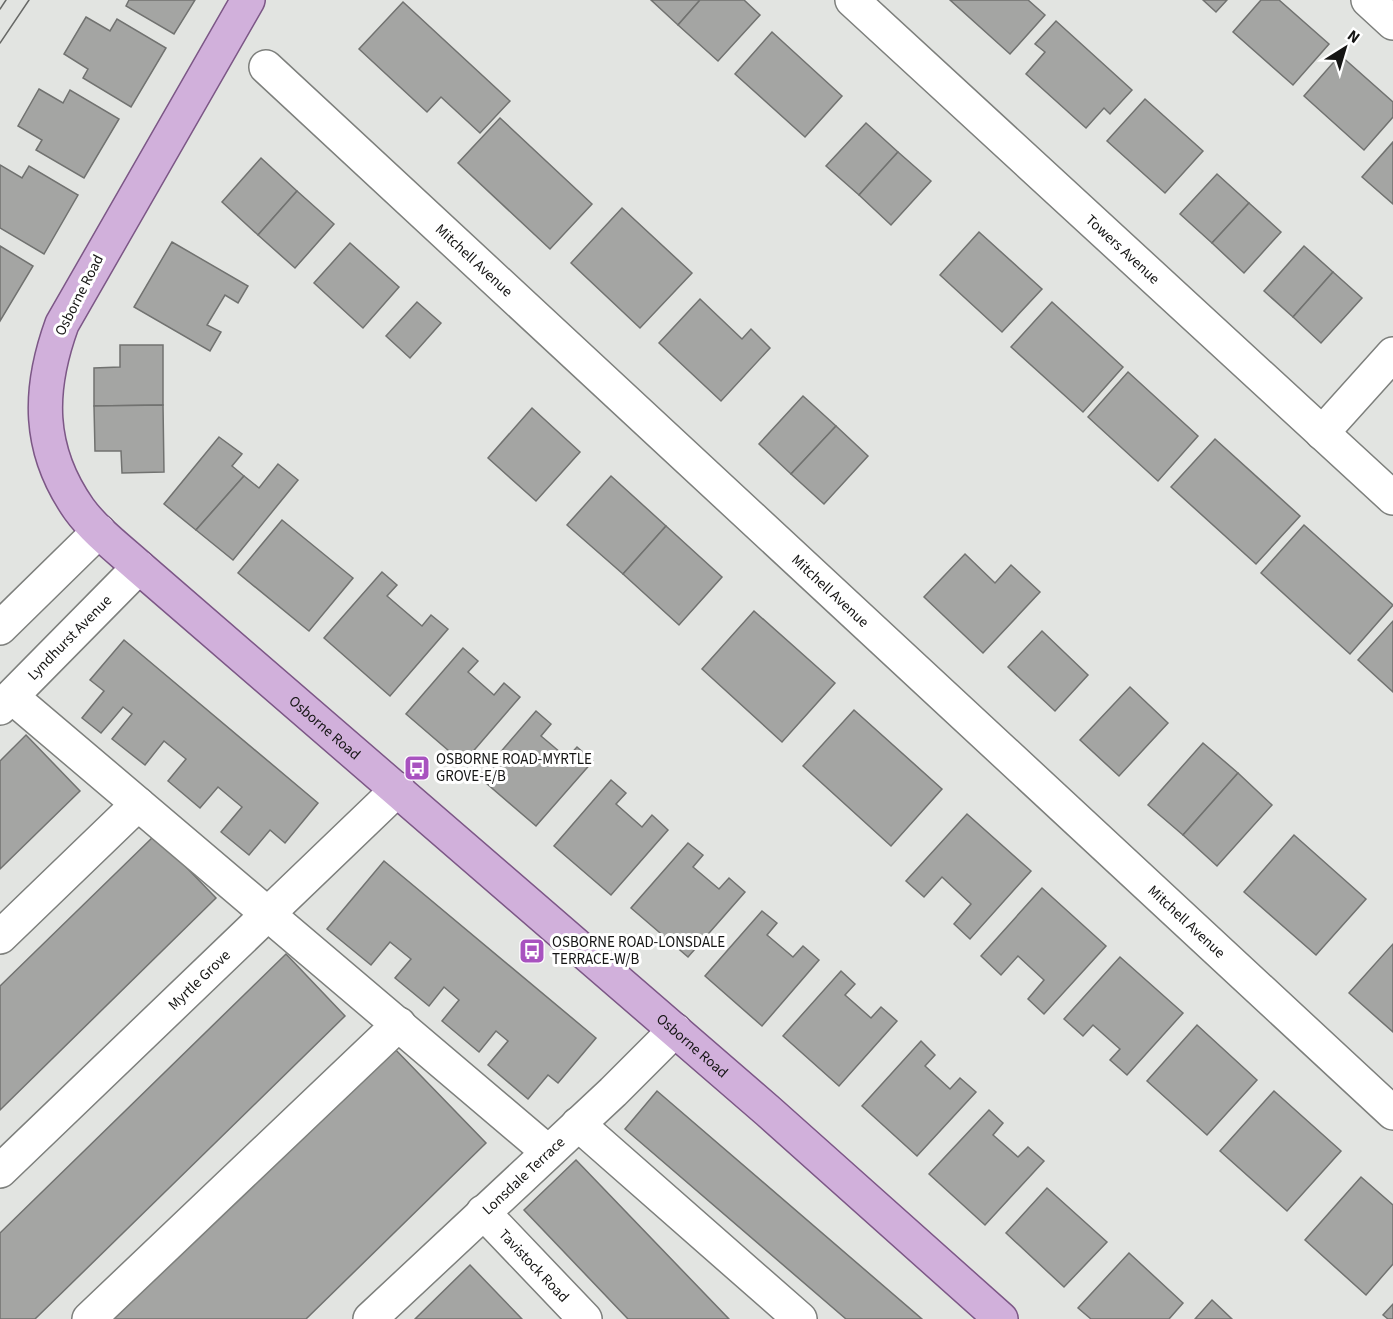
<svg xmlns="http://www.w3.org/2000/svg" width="1393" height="1319" font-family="'Source Sans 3',sans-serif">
<rect width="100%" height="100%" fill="#e2e4e1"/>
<!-- building -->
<g fill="#a4a5a3" stroke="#717270" stroke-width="1.5">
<path d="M129,0h66l-21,34 -48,-28z"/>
<path d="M651,0h49l-22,25z"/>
<path d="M700,0h44l16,15 -42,46 -40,-36z"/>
<path d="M950,0h78l17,15 -35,39z"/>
<path d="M1203,0h24l-11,12z"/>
<path d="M1261,0h18l50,44 -36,41 -60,-53z"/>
<path d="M403,2l107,99 -30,32 -39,-36 -14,15 -68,-63z"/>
<path d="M86,17l24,14 7,-12 49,29 -35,59 -48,-29 5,-9 -24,-15z"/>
<path d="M1056,21l76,69 -22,24 -6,-6 -18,20 -60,-54 19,-22 -10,-8z"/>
<path d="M772,32l70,64 -37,41 -70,-63z"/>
<path d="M1340,55l53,47v15l-29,33 -60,-54z"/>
<path d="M39,89l24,14 7,-13 49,29 -35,59 -48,-28 6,-10 -24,-14z"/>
<path d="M1145,99l58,52 -38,42 -58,-52z"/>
<path d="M500,118l92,86 -42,45 -92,-86z"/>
<path d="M866,123l32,29 -39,43 -33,-29z"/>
<path d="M1393,142v62l-31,-27z"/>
<path d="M898,152l33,29 -40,44 -32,-30z"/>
<path d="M261,158l36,33 -39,44 -36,-33z"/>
<path d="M0,165l22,13 7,-12 49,29 -34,59 -44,-26z"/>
<path d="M1217,174l32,29 -37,40 -32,-29z"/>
<path d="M297,191l37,33 -39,44 -37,-33z"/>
<path d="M1249,203l32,29 -37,41 -32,-30z"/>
<path d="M622,208l70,65 -52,55 -69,-65z"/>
<path d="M979,232l63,57 -40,43 -62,-57z"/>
<path d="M172,242l76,44 -10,17 -13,-8 -18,30 14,7 -11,19 -76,-44z"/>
<path d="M350,243l49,44 -36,41 -49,-45z"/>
<path d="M0,246l33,20 -33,55z"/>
<path d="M1304,246l29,26 -40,45 -29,-26z"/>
<path d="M1333,272l29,26 -41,45 -28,-26z"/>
<path d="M700,299l42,40 9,-10 19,19 -49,53 -62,-58z"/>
<path d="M417,302l24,21 -31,35 -24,-22z"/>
<path d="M1052,302l71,65 -40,45 -72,-65z"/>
<path d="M120,345h43v60l-69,1v-38l26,-1z"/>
<path d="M1128,372l70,64 -40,45 -70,-64z"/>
<path d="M803,396l33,30 -45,48 -32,-30z"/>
<path d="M163,405l1,67 -42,1 -1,-22h-26l-1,-45z"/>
<path d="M532,408l48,44 -44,49 -48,-43z"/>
<path d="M836,426l32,30 -44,48 -33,-30z"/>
<path d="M219,437l23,17 -10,12 12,10 -48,54 -32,-26z"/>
<path d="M1215,439l85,77 -44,48 -85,-77z"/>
<path d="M278,464l20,16 -65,80 -37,-30 48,-54 15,12z"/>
<path d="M611,476l55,50 -43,48 -56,-49z"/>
<path d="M282,520l71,58 -44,53 -71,-58z"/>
<path d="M1304,525l89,80 -43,49 -89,-81z"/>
<path d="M666,526l56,51 -43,48 -56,-51z"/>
<path d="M965,554l30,29 16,-18 29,27 -57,61 -59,-56z"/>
<path d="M382,572l15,13 -10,11 35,30 9,-11 17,14 -58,67 -66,-58z"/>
<path d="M754,611l81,72 -53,59 -80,-73z"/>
<path d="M1393,621v71l-35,-32z"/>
<path d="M1042,631l46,44 -33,36 -47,-44z"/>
<path d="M124,640l194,163 -33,40 -15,-13 -21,25 -28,-23 21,-25 -24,-20 -18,21 -32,-27 18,-22 -22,-18 -19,24 -33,-26 20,-25 -9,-7 -22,26 -19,-15 22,-27 -14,-11z"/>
<path d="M463,648l15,13 -10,11 26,23 10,-12 16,14 -57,66 -57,-49z"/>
<path d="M1130,687l38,36 -49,53 -39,-36z"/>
<path d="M854,710l88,79 -51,57 -88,-80z"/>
<path d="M536,711l15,13 -10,12 26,22 10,-11 16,14 -57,65 -57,-49z"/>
<path d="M26,735l54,56 -80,78v-108z"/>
<path d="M1203,743l35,30 -55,62 -35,-30z"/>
<path d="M1238,773l34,32 -55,61 -34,-31z"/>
<path d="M611,780l15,13 -10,11 26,23 10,-12 16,15 -57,65 -57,-49z"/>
<path d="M967,814l64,57 -61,68 -16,-15 17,-20 -29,-27 -18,20 -18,-16z"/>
<path d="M155,835l61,63 -216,212v-124z"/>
<path d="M1294,835l72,64 -50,56 -72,-63z"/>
<path d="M688,843l15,12 -10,12 26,22 10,-11 16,14 -57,65 -57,-49z"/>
<path d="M384,861l212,177 -38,45 -10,-8 -20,24 -40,-34 20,-24 -12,-10 -17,21 -37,-31 17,-21 -15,-13 -15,19 -34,-28 16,-19 -21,-17 -19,23 -44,-36z"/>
<path d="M1042,888l64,58 -62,68 -16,-15 16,-19 -26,-24 -17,19 -20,-19z"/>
<path d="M762,911l15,12 -10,12 26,22 10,-11 16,14 -57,66 -57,-50z"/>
<path d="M1393,944v88l-44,-39z"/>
<path d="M286,954l59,62 -310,303h-35v-86z"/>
<path d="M1120,957l63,56 -56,62 -17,-15 10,-11 -27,-24 -10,11 -19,-17z"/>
<path d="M841,971l14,13 -10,11 26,23 10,-11 16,14 -58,65 -56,-50z"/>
<path d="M1197,1025l60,55 -50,55 -60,-54z"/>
<path d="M921,1041l14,14 -10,11 25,23 10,-11 16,14 -59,64 -55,-50z"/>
<path d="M391,1045l95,98 -180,176h-196z"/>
<path d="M657,1091l265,228h-76l-221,-190z"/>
<path d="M1274,1091l67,60 -54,60 -67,-60z"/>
<path d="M989,1110l14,13 -10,12 25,22 10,-10 16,14 -59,64 -56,-51z"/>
<path d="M576,1160l153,159h-101l-104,-109z"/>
<path d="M1361,1177l32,28v59l-27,31 -61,-55z"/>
<path d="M1047,1188l60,54 -43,45 -58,-54z"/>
<path d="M1129,1253l54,50 -14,16h-78l-13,-11z"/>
<path d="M470,1265l52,54h-107z"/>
<path d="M1212,1300l20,19h-37z"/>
<path d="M1393,1304v15h-5l-5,-4z"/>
</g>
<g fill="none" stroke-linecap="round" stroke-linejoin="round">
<!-- minor casing -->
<g stroke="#7d7f7c" stroke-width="36">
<g id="minor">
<path id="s1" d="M852,0l541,498"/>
<path d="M1368,0l25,23"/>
<path id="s2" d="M266,67l1127,1046"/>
<path d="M1322,433l71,-79"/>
<path d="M0,628l99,-97"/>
<path d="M12,697l535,454"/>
<path id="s3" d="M0,708l139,-141"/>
<path d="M0,937l138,-133"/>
<path d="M578,1124l222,195"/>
<path id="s4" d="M0,1171l398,-382"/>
<path id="s5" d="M483,1212l102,107"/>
<path d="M89,1319l310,-295"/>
<path id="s6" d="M370,1319l243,-227 62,-62"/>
</g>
</g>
<!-- major casing -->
<g stroke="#7c5786" stroke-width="36">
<g id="major">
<path id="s7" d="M248,0l-186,324c-24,66 -25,125 17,185 16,22 40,40 60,58l629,544 233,208"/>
</g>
</g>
<!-- minor -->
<use href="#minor" stroke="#fff" stroke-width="33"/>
<!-- major -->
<use href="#major" stroke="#d1b0db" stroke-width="33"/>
<!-- tram -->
<g stroke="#676866" stroke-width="1.5">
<path d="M0,9l6,-9"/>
<path d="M0,43l29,-43"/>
</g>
</g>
<!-- icons -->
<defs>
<g id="bus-square" transform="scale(1.35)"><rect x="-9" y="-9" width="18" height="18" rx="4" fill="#a852bf" stroke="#fff"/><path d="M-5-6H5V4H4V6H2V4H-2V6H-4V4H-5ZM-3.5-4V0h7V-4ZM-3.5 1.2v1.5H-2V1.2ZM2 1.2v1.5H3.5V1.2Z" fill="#fff"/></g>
</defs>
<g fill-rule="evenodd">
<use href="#bus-square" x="417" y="768"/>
<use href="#bus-square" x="532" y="951"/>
</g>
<g text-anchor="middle" stroke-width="6" stroke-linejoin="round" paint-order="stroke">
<!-- street labels -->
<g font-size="15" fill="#151514" stroke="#fff">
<text dy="5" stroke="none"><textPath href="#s1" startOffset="368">Towers Avenue</textPath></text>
<text dy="5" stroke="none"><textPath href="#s2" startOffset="284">Mitchell Avenue</textPath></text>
<text transform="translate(79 295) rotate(-63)" y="5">Osborne Road</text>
<text dy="5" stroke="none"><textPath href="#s2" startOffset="770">Mitchell Avenue</textPath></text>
<text dy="5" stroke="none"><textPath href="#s3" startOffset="99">Lyndhurst Avenue</textPath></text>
<text dy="5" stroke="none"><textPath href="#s7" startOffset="897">Osborne Road</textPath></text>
<text dy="5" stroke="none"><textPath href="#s2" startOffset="1256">Mitchell Avenue</textPath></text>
<text dy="5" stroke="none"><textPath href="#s4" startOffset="276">Myrtle Grove</textPath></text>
<text dy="5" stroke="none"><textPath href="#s7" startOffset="1383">Osborne Road</textPath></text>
<text dy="5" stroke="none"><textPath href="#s6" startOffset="210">Lonsdale Terrace</textPath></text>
<text dy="5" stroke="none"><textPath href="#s5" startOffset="74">Tavistock Road</textPath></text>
</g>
<!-- poi labels -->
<g font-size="15" fill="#151514" stroke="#fff" text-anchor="start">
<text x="436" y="764">OSBORNE ROAD-MYRTLE<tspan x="436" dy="17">GROVE-E/B</tspan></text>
<text x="552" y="947">OSBORNE ROAD-LONSDALE<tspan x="552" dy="17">TERRACE-W/B</tspan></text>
</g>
</g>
<!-- north arrow -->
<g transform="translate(1345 48) rotate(37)" stroke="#ffffff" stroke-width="4.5" paint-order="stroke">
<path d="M0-4.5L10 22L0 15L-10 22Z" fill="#151514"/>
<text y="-9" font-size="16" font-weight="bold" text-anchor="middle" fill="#151514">N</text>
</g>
</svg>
